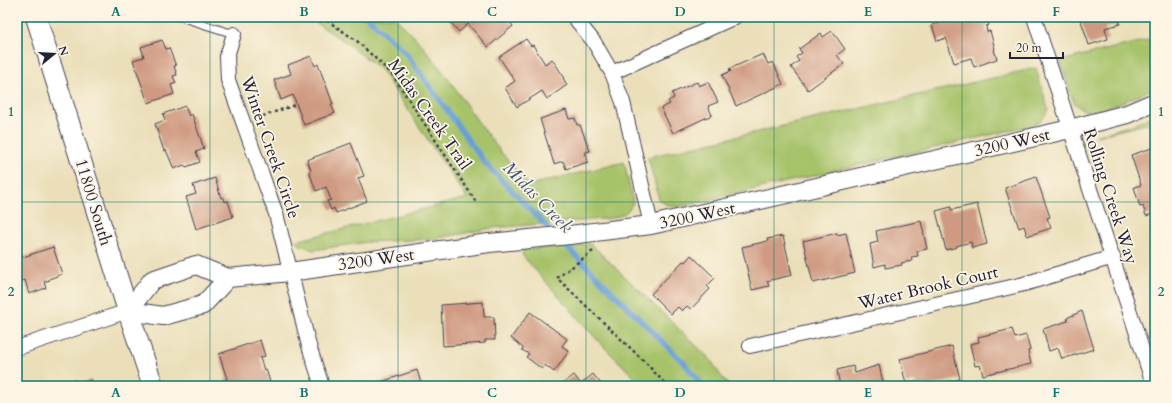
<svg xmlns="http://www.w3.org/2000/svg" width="1172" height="403" font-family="Cardo,serif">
<rect width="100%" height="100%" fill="#fcf5e5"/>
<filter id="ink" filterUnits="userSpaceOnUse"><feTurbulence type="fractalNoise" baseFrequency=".025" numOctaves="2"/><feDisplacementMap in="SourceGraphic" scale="8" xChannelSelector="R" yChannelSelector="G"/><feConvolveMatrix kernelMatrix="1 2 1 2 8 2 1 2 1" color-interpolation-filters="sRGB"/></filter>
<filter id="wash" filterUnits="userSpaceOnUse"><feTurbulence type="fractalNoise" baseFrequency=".012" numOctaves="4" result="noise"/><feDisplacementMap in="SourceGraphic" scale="16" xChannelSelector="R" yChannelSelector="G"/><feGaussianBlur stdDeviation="0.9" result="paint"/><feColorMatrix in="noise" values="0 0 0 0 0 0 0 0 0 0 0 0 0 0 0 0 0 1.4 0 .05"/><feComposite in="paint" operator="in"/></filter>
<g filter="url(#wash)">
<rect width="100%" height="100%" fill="#ebdfba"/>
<!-- green -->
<g fill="#a7c36a" stroke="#647252">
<path d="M307,17h87c41,35 67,84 100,126 11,15 23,28 35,42l95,-23 9,40c-5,13 -15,15 -28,17l-113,9 -58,11 -67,3 -54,8 -13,-5 -4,-4 171,-43 -86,-128 -34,-27z"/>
<path d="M1155,38v49c-13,8 -52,25 -67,24 -6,-1 -10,-4 -14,-8l-14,-42z"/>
<path d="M1036,68l12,41c-3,8 -7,12 -15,16l-355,82 -13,-3 -6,-5 -11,-42z"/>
<path d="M1155,115v7l-59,14 41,-13z"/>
<path d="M591,244l119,115 9,14 10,13h-86l-43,-43 -77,-87 -1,-6z"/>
</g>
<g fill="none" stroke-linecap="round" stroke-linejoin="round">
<!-- stream -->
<g stroke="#689fd6" stroke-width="5.5">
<path d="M367,17l38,35 80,111 68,70"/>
<path d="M560,240l124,123 19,23"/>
</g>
</g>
<g id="blocks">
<!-- building -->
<g fill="#cf9a81">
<path d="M446,17h60l7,9 -25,21 -20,-23 -9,8z"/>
<path d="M957,17h29l3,8 -3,1 1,6 3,-1 5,18 -1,1 3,9 -23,8 -3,-9 -17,5 -8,-25 -9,3 -5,-16z"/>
<path d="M1082,17h36l2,7 -15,4 3,11 -19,6 -9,-27z"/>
<path d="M832,31l13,18 -8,6 7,9 -36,26 -17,-23 8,-6 -3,-4 6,-4 -3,-4 22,-16 2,4z"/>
<path d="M526,39l5,7 2,-1 12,19 7,-5 12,18 -1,1 4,7 -20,14 -5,-8 -25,16 -12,-19 10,-7 -16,-24z"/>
<path d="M162,40l4,9 3,-1 7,18h-2l3,9 -4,1 3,7 -5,2 3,9 -26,9 -15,-43 11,-3 -3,-10z"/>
<path d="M763,54l5,10 5,-2 10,22 -47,22 -14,-31 9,-4 -2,-2z"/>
<path d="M311,56l4,10 3,-2 15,40h-2l4,9 -31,12 -11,-30 -12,5 -7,-20 17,-6 -3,-9z"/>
<path d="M697,82l2,4 9,-4 10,20 -10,4 4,9 -39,18 -12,-25 9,-4 -2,-3 6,-3 -2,-5z"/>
<path d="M185,106l4,10 3,-2 12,35 -8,3 4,10 -14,5 -2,-2 -10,4 -8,-19 -2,1 -9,-27 10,-4 -2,-6z"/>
<path d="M566,110l3,9 6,-1 2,7h3l10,26 -5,1 3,10 -22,7 -3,-8 -9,3 -14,-45z"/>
<path d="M351,143l13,33 -6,2 9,23 -31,12 -2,-5 -3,2 -4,-9 4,-1 -5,-13 -10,4 -7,-20 2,-1 -4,-10z"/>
<path d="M1155,147v66l-9,3 -3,-10 -3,1 -6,-20 7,-2 -10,-30z"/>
<path d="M1036,177l14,40 -3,1 4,10 -24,8 -3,-10 -5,2 -14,-40z"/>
<path d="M215,178l6,20 2,-1 1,5 4,-1 5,16 -37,12 -10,-32 10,-3 -3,-9z"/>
<path d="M977,204l10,40 -15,4 -1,-6 -15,4 1,1 -11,3 -10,-39 15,-4v3z"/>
<path d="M921,221l6,28 -10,2 1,5 -7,1 1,4 -11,2 1,2 -17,3v-4l-11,3 -4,-23 8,-2 -2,-11z"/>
<path d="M837,233v2l9,-2 9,40 -42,10 -10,-42z"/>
<path d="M783,236l9,39 -25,6 2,5 -17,4 -10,-43 26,-6 -1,-2z"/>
<path d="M53,247l9,27 -13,5 1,1 -6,2 2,6 -17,6 -4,-14 -4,1 -4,-12v-10z"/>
<path d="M691,255l24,23 -8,8 3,3 -19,20 -4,-3 -5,5 -4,-4 -7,7 -20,-20 32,-33 2,1z"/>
<path d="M483,302l1,15h10l1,23h-10v3l-42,3 -2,-41z"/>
<path d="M1082,311l12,38 -32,10 -4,-11 -9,3 -6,-22 25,-8 -1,-3z"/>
<path d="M530,312l37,27 -5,7 7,5 -15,21 -9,-7 -3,4 -16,-12 3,-3 -7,-4 1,-2 -12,-10z"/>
<path d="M1012,329l3,9 11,-3 4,15 -2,1 3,13 -48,11 -3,-10 -5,1 -5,-22 9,-2 -1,-5z"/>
<path d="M260,340l5,16 -5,2 4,12 2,-1 4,13 -14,4h-29l-2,-6 2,-1 -8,-25z"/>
<path d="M952,346l8,33 -31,7h-12l-1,-5 -10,3 -6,-25z"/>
<path d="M879,365l5,21h-44l-3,-16 16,-4 2,7z"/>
<path d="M417,370l5,16h-53z"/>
<path d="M593,374l9,11 2,-1 1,2h-45l14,-11 7,9z"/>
<path d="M76,380l2,5 13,-5 2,6h-34z"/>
</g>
</g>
</g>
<g filter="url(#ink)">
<use href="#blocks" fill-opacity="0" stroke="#403e4e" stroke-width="1"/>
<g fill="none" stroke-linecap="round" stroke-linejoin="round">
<!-- service casing -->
<g stroke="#403e4e" stroke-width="9">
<path id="service" d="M180,17l54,17"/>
</g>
<!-- minor casing -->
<g stroke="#403e4e" stroke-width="16">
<g id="minor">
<path d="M574,17l20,25 18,31 11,29 28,123"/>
<path d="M1034,17l120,369"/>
<path d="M234,34l-7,22 1,24 48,134 33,132 13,40"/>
<path d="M612,73l123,-56"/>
<path d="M750,346l274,-62 89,-27"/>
<path d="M17,348l111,-37"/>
</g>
</g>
<!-- tertiary casing -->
<g stroke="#403e4e" stroke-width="20">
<path id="tertiary" d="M228,278l-25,27 -40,11 -35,-5 24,-31 44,-15 32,13 62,-6 199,-29 81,-8 81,-10 419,-96 57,-15 28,-12"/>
</g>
<!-- secondary casing -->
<g stroke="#403e4e" stroke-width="22">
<path id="secondary" d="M36,17l92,294 25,75"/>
</g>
<!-- path -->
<g stroke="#403e4e" stroke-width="2.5" stroke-dasharray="3 3" stroke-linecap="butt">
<path d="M322,17l35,24 35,33 84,128"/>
<path d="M257,118l38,-13"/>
<path d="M593,251l-36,27 89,85 21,23"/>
</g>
<!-- service -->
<use href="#service" stroke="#fff" stroke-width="7"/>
<!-- minor -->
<use href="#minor" stroke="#fff" stroke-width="14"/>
<!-- tertiary -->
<use href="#tertiary" stroke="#fff" stroke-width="18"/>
<!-- secondary -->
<use href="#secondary" stroke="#fff" stroke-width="20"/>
</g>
</g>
<!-- grid -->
<path fill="none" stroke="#0f766e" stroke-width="1" stroke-opacity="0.55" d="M210,17v369M398,17v369M586,17v369M774,17v369M962,17v369M17,202h1138"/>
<g text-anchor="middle" stroke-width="3.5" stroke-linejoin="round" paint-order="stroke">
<!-- street labels -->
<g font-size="17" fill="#22223b" stroke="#fcf5e5">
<text transform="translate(430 114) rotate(55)" y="6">Midas Creek Trail</text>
<text transform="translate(1012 142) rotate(-13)" y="6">3200 West</text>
<text transform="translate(271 147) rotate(71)" y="6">Winter Creek Circle</text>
<text transform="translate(1111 196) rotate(72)" y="6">Rolling Creek Way</text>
<text transform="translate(94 202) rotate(73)" y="6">11800 South</text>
<text transform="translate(697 215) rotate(-12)" y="6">3200 West</text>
<text transform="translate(376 259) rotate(-8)" y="6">3200 West</text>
<text transform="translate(928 287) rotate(-13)" y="6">Water Brook Court</text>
</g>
<!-- water labels -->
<g font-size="18" font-style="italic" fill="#3e5479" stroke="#fcf5e5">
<text transform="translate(538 197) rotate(46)" y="6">Midas Creek</text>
</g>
</g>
<!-- margin -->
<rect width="1172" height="403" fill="none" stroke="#fcf5e5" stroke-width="44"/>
<!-- north arrow -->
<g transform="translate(54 54) rotate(72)" stroke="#fcf5e5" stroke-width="3" paint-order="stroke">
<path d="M0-3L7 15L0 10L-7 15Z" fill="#22223b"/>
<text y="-6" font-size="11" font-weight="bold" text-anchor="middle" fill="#22223b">N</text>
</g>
<!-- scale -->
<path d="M1010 52v6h53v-6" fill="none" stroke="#22223b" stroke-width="2"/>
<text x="1016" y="52" font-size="12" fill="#22223b" stroke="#fcf5e5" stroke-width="3" paint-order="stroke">20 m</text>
<rect x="22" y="22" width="1128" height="359" fill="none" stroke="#0f766e" stroke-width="1.5"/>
<g font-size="13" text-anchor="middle" font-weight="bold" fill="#0f766e">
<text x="116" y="16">A</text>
<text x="304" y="16">B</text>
<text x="492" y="16">C</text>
<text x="680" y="16">D</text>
<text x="868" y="16">E</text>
<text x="1056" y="16">F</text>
<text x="11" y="116">1</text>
<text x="1161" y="116">1</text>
<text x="11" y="296">2</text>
<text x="1161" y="296">2</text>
<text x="116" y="397">A</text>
<text x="304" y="397">B</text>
<text x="492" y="397">C</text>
<text x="680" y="397">D</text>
<text x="868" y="397">E</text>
<text x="1056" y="397">F</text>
</g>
</svg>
